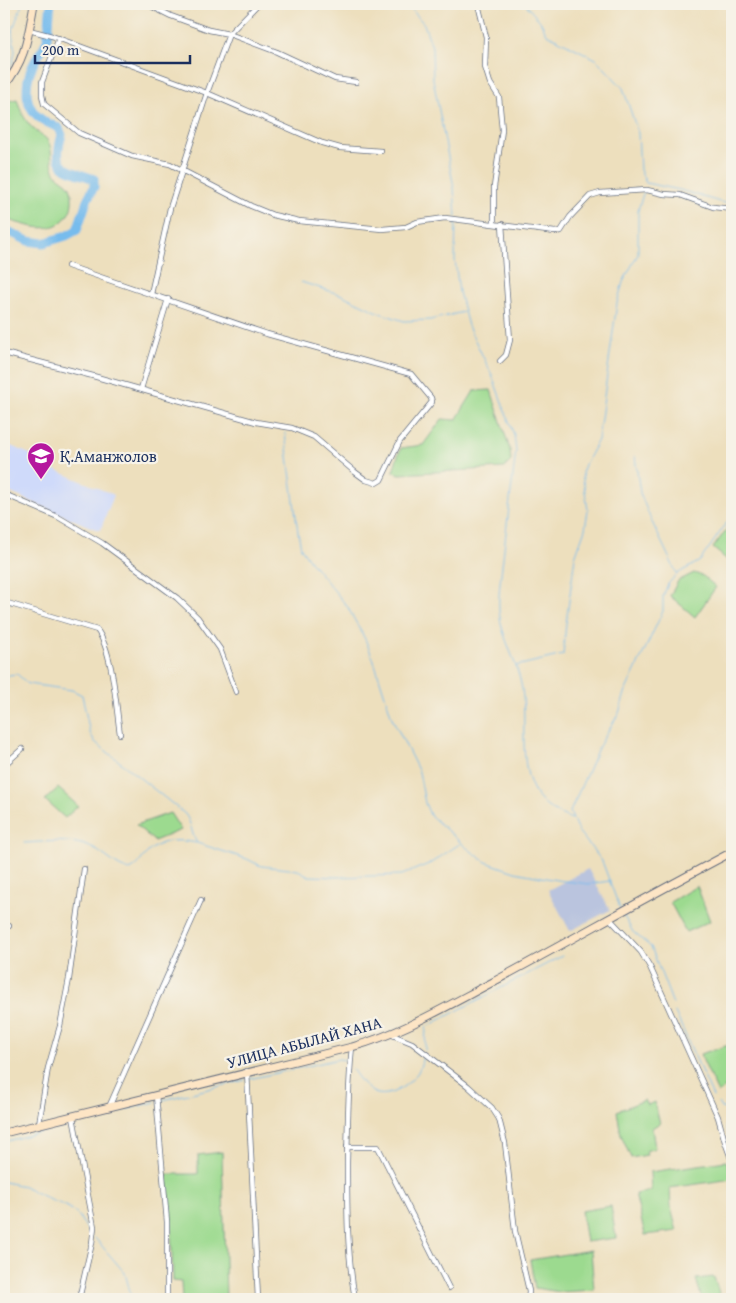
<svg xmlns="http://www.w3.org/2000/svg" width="736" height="1303" font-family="'Gentium Book Plus',serif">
<rect width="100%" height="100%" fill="#f7f3e8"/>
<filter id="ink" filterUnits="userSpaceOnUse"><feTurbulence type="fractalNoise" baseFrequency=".02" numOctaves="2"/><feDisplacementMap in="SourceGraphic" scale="10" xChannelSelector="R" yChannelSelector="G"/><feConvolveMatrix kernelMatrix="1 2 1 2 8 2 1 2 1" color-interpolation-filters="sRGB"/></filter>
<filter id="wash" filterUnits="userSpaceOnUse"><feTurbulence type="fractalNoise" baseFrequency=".0096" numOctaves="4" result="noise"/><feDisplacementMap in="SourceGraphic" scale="20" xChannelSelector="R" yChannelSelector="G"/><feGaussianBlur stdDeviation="1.12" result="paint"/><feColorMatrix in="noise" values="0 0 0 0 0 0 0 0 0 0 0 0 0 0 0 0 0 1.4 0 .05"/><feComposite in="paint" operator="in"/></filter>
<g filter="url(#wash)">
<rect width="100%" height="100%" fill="#eddfbd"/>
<!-- built -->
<path fill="#cfdafa" d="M4,443l47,20 2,6 61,26 -14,36 -96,-41z"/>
<!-- industrial -->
<path fill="#bac4de" d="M588,869l22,41 -40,21 -22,-41z"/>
<!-- green -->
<g fill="#9cda8f" stroke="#5c8476">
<path d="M17,99c4,13 8,23 19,32 4,4 9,5 12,10 6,10 1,23 8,33 3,5 11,7 14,13 3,7 3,20 -1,26 -15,25 -42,12 -65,6v-117z"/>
<path d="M491,390l19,60 1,11 -7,7 -104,6 -7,-2 4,-14 4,-10 22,-3 19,-26 14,1 18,-29z"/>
<path d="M731,523l1,1v40l-19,-16z"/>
<path d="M694,573l9,3 13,11 -21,30 -25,-21 8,-15z"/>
<path d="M58,788l20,18 -13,12 -20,-18z"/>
<path d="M170,813l11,17 -27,11 -18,-16z"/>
<path d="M697,886l13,35 -24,11 -16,-30z"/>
<path d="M729,1045l3,38 -14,10 -18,-39z"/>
<path d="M645,1100l3,5 6,-3 6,21 -8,5 3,20 -9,3 1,4 -16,3 -10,-23 -4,-24z"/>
<path d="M222,1152l4,147h-44l-1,-17 -8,-1 -2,-55 -4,-52h31v-19z"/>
<path d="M726,1161l6,12v6l-62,9 1,20 6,23 -32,4 -10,-41 16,-3 -1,-19z"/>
<path d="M611,1206l5,32 -30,4 -5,-31z"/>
<path d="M591,1250l3,40 -34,2 -25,-4 -5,-28z"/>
<path d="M714,1277l7,22h-19l-6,-20z"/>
</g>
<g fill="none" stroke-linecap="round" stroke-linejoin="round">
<!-- stream -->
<g stroke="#77bced" stroke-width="1">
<path d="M410,4l3,7 11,13 8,23 1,32 21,109 2,29"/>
<path d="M525,4l15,17 7,13 49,25 27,29 15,45 2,37 6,13 34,7 40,12 12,2"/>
<path d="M4,73l9,-11 2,-11 -3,-19 10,-28"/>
<path d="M456,221l-1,39 4,32 9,34 24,49 22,60 2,16c-4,33 -8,65 -12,98 -2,20 -6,41 -5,61 2,28 19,52 23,79 6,36 -7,85 21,114 8,8 19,12 29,16"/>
<path d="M301,282l41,13 38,18 24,8 26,-1 33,-8"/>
<path d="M285,433l13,99 3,16 9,13 37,45 18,33 8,19 19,60 27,54 6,31 5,12 37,33 19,14 29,10 42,8 32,4 21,-3"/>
<path d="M635,456l5,37 11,27 26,54"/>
<path d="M516,666l47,-11 3,-32 9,-66 10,-28 3,-19 -6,-37 4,-11 12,-22 19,-137 6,-21 15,-28v-44l6,-19"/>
<path d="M4,683l4,-8 9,-1 11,10 44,6 10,5 8,38 5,9 90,72c7,9 6,20 12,29l50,16 14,7 37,4 11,6 29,1 64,-2 29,-12 30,-20"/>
<path d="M24,843c22,-1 50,-5 70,6 12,6 22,18 36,21 10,-5 10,-10 17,-17 14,-14 32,-14 49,-10"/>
<path d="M620,909l-18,-48 -24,-30 -8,-19 28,-64 21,-35 7,-23 37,-79v-15l5,-12 9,-10 23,-13 32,-46"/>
<path d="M623,915l10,17 18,15 22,57"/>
<path d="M675,1012l38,85"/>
<path d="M425,1050l1,-23 136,-71"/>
<path d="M352,1069c6,8 15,23 26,25 14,3 32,-10 40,-22 3,-5 4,-13 6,-19"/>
<path d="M249,1079l90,-20 6,1 3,4"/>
<path d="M159,1101l86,-21"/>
<path d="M718,1103l3,5 9,1"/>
<path d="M732,1107c-11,13 -6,24 0,38"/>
<path d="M77,1122l78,-20"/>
<path d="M4,1142l69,-19"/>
<path d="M4,1182l20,4 24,13 18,7 12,9 13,20"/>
<path d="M95,1238l30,35 7,26"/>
</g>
<!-- river -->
<path stroke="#77bced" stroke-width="9" d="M4,229l24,12 16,2 22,-7 11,-6 11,-32 6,-11v-8c-27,-10 -43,-8 -32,-44l-3,-7c-9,-4 -20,-8 -26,-17 -10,-13 -6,-35 1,-48 4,-8 11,-16 13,-24 3,-12 2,-24 4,-35"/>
</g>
</g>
<g filter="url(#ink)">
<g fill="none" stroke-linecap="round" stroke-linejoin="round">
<!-- street casing -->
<g stroke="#646d7f" stroke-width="6">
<g id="street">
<path d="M147,4l24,12 38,14 20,4 48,18 58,27 21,3"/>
<path d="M478,4l8,33 -1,30 5,16 9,14 3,33 -8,57v36"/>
<path d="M29,30l23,6 155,57 115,50 18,5 41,3"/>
<path d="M59,38l-17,44v13l2,9 35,29 53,23 38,8 81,42 22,9 26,6 83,8 24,-2 11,-5 28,-4 110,14 6,-1 9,-14 20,-21 10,-3 47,-3 17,4 16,1 33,12 19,2"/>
<path d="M151,294l19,-86 37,-115 22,-59 29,-30"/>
<path d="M4,353l89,23 163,46 36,6 22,9 41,35 11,8 10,3 5,-3 19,-39 32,-39 -1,-4 -20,-24 -144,-40 -199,-68"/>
<path d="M500,361l6,-6 4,-15 -8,-116"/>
<path d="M141,389l27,-90"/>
<path d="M4,494l54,23 44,26 75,55 21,20 22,31 16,43"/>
<path d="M4,602l93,28c16,21 19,77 23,104"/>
<path d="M4,765l18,-16"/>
<path d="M609,918l32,34 9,15 68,150 7,25 7,19"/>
<path d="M4,926h5"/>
<path d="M390,1034l22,9 56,43 24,22 7,11 6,24 10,88 14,60 -1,8"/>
<path d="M352,1047c-4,38 -4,76 -5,115 0,46 0,92 8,137"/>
<path d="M247,1071l11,228"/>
<path d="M156,1095l11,127v77"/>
<path d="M109,1107l92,-207"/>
<path d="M73,1117l21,110 -2,16 -13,56"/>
<path d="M39,1124l9,-56 12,-42 9,-47 15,-110"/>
<path d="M347,1147h31l71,141"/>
</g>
</g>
<!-- secondary casing -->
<g stroke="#646d7f" stroke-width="9">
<g id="secondary">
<path d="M4,86c22,-26 24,-50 30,-82"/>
<path d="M4,1133l348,-86c50,-14 95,-41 141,-65 80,-43 159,-88 239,-130"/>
</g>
</g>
<!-- street -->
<use href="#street" stroke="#fff" stroke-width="4.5"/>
<!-- secondary -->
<use href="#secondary" stroke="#fde5c5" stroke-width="7"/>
</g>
</g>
<!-- icons -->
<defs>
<g id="school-pin" transform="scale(1.4375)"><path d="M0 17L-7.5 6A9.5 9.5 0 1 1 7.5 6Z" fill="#b5179e" stroke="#f7f3e8"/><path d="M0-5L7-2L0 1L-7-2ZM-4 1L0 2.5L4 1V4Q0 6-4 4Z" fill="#fff"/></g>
</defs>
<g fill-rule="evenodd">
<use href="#school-pin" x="41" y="456"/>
</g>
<g text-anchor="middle" stroke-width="4.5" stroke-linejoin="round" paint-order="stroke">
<!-- poi labels -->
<g font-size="16" fill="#1b2f5e" stroke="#f7f3e8" text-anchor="start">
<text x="60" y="462">Қ.Аманжолов</text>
</g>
<!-- street labels -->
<g font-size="16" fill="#1b2f5e" stroke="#f7f3e8">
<text transform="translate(304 1042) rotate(-15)" y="6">УЛИЦА АБЫЛАЙ ХАНА</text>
</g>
</g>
<!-- margin -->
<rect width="736" height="1303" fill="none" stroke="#f7f3e8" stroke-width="20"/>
<!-- scale -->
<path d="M35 55v8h155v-8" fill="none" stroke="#1b2f5e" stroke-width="2.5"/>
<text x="42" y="55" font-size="15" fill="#1b2f5e" stroke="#f7f3e8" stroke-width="4" paint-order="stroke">200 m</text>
</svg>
